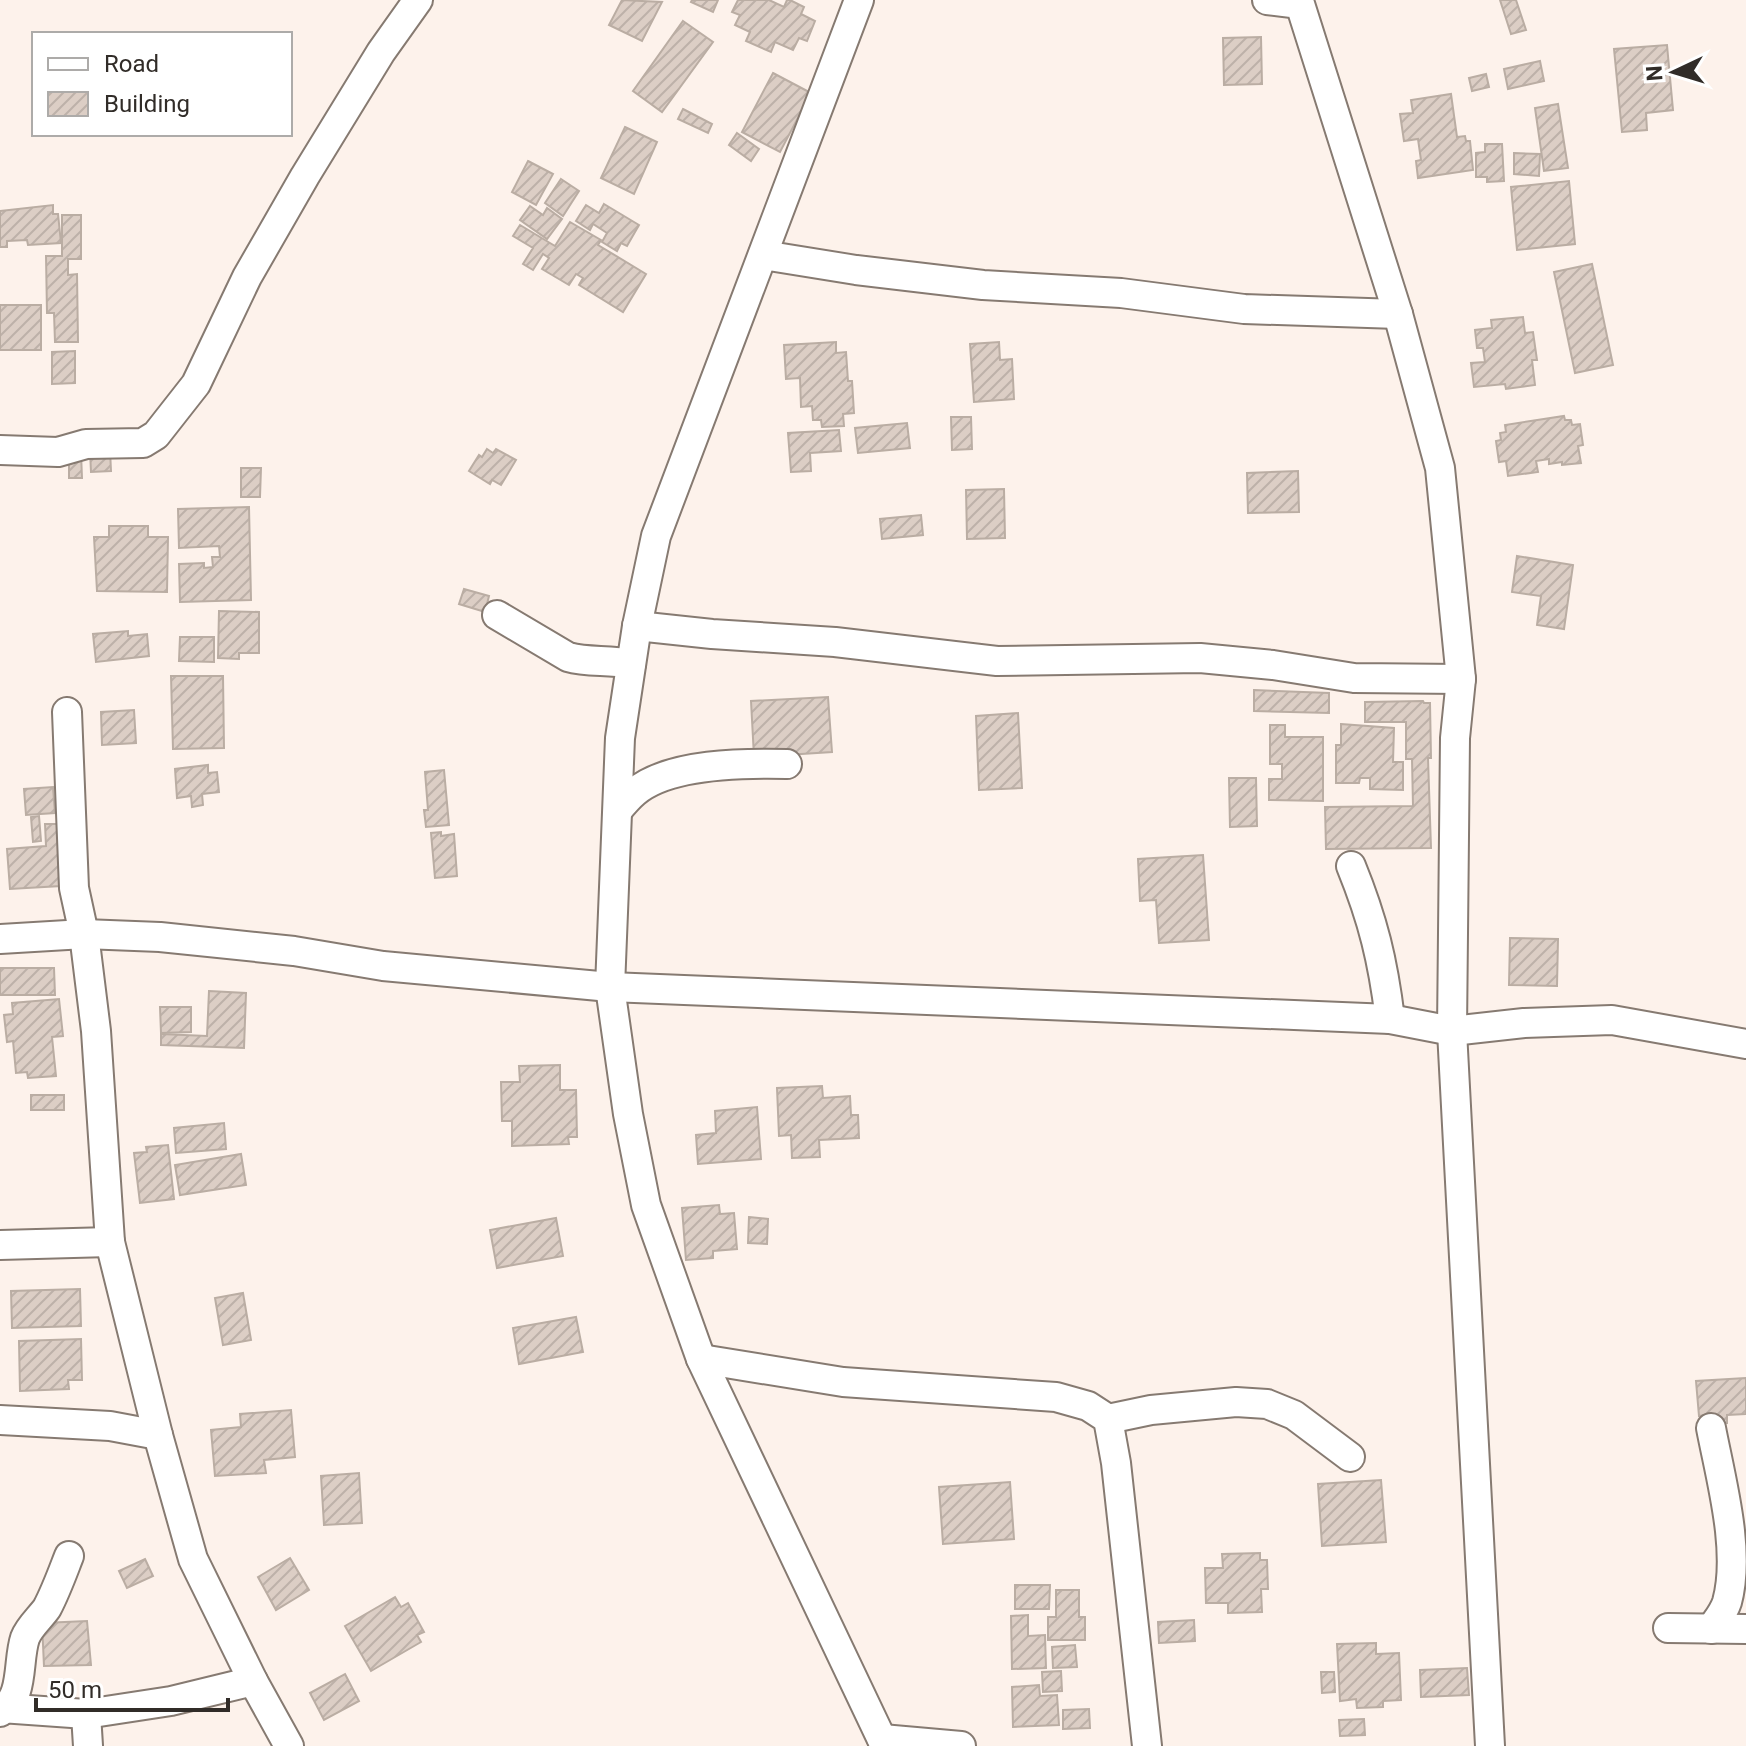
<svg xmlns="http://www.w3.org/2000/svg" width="1746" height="1746" font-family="Roboto,sans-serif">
<defs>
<pattern id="building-hatch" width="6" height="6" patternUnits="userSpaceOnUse" patternTransform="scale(2)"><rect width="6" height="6" fill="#dccec5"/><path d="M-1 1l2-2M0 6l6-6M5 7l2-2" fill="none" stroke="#bdb1a9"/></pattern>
</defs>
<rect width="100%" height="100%" fill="#fdf2eb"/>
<!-- building -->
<g fill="url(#building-hatch)" stroke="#baada3" stroke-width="2">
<path d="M622,0l40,2 -20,39 -33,-16z"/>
<path d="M692,0h26l-5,12 -22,-10z"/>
<path d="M738,0h31l15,7 3,-7h3l14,7 -3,7 14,7 -8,20 -8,-3 -6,12 -18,-8 -4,10 -25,-11 4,-9 -15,-7 5,-10 -8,-3z"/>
<path d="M1500,0h16l10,30 -15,4z"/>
<path d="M683,21l30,21 -51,70 -29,-21z"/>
<path d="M1261,37l1,47 -38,1 -1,-47z"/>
<path d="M1667,45l6,65 -27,3 1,17 -25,2 -8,-83z"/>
<path d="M1540,61l4,20 -36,8 -4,-20z"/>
<path d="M773,73l38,20 -31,59 -38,-20z"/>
<path d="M1486,74l3,13 -17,4 -3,-13z"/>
<path d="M1451,94l6,43 8,-1 1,5h4l3,29 -55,8 -2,-17 5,-1 -3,-21 -14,2 -4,-27 13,-1 -2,-13z"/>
<path d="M1558,104l10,64 -24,3 -9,-63z"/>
<path d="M683,109l29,15 -4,9 -30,-14z"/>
<path d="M625,127l32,15 -23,52 -33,-16z"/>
<path d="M737,133l22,16 -8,12 -22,-16z"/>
<path d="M1485,144h17l2,37 -17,1v-5h-11v-24l9,-1z"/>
<path d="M1514,153l26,1 -1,22 -25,-2z"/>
<path d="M528,161l25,13 -17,31 -24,-13z"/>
<path d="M561,179l18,12 -16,25 -18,-13z"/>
<path d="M1569,181l6,63 -58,6 -6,-63z"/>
<path d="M604,204l35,21 -12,21 -6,-3 -4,8 -15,-9 5,-9 -14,-9 -3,6 -14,-9 10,-16 13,8z"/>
<path d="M53,205v9h5l3,29 -33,2 -1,-5 -20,1v6h-7v-36z"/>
<path d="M530,206l13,9 4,-7 15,11 -15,20 -27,-19z"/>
<path d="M62,215h19v44h-13v16l9,-1 1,68h-23l-1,-29h-7l-1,-57h16z"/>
<path d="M570,222l31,18 -3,5 48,29 -23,38 -44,-27 4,-7 -7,-4 -7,11 -27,-16 7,-11 -6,-4 -10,16 -10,-6 10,-16 -20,-12 7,-11 35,21z"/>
<path d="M1592,264l21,101 -38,8 -21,-101z"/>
<rect x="0" y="305" width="41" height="45"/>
<path d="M1523,317l2,16 8,-1 4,28h-5l3,25 -29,4 -1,-5 -31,3 -3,-24 14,-1 -2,-14h-6l-2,-18 17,-2 -1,-8z"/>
<path d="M836,342v11l10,-1 2,29h4l2,32 -11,1 1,12 -22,1 -1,-7h-8l-1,-14 -11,1 -1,-29 -14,1 -2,-34z"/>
<path d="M999,342l1,18 12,-1 2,40 -40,3 -4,-58z"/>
<path d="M75,351v32l-23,1v-32z"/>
<path d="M1564,416l1,4h6l1,5 8,-1 3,21 -5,1 3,17 -19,2v-3l-13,2v-5l-13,2 2,11 -30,4 -2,-15 -7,1 -3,-21 5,-1 -1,-7 6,-1 -1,-7z"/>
<path d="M951,417h20l1,32 -20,1z"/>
<path d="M907,423l3,25 -52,5 -3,-25z"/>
<path d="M839,430l2,21 -31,2 1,18 -20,1 -3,-39z"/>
<path d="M487,449l6,4 3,-4 20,11 -15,25 -9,-5 -2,4 -21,-13 10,-16 3,2z"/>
<path d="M110,450l1,21 -20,1 -1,-21z"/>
<path d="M81,453l1,25h-13v-24z"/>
<path d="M241,468h20l-1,29h-19z"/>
<path d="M1298,471l1,41 -51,1 -1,-40z"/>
<path d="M1004,489l1,49 -38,1 -1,-49z"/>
<path d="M249,507l2,93 -71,2 -1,-38 25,-1v5l9,-1 -1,-10h8l-1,-11 -40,2 -1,-39z"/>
<path d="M921,515l2,20 -41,4 -2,-20z"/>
<path d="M109,526h39v11h20l-1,55 -70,-1 -3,-54h15z"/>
<path d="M1517,556l56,9 -9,64 -27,-4 4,-29 -29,-4z"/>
<path d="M464,589l25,7 -4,16 -26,-8z"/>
<path d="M219,611l40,1v41h-20v6l-21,-1z"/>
<path d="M128,631v5l19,-2 2,22 -53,6 -3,-28z"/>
<path d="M180,637h34v25l-35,-1z"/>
<path d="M171,676h52l1,72 -51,1z"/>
<path d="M1254,690l75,3v20l-75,-2z"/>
<path d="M828,697l4,55 -78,5 -3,-56z"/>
<path d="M1423,701l1,2h6l1,55h-3l3,90 -105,1 -1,-42 88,-1 -1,-47h-6v-37h-41v-20z"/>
<path d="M134,710l2,33 -34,2 -1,-33z"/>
<path d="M1018,713l4,75 -43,2 -3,-74z"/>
<path d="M1341,724l53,4 -1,34h10v28l-33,-1v-11h-10l-1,5h-23v-38h5z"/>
<path d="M1270,725h15v12h38v64l-54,-1v-21h13v-15h-12z"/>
<path d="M208,765v8l9,-1 2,20 -17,2 1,11 -11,2 -1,-11 -14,2 -2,-29z"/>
<path d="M444,770l5,55 -23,2 -2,-17h4l-3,-38z"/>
<path d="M1229,778h27l1,48 -27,1z"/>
<path d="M53,787l2,26 -29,2 -2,-26z"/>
<path d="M39,816l2,25 -8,1 -2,-25z"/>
<path d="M45,824h13l3,62 -51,3 -3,-40 39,-3z"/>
<path d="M441,832v4l13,-2 3,42 -22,2 -4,-45z"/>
<path d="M1203,855l6,85 -50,3 -3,-43 -16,1 -2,-42z"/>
<path d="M1510,938l48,1 -1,47 -48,-1z"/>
<path d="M0,968h54l1,27h-55z"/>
<path d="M209,991l37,2 -2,55 -83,-3v-11l46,2z"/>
<path d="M59,999l4,37 -11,1 4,39 -28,2 -1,-6 -11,1 -3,-32 -6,1 -3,-27 9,-1 -1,-11z"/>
<path d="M160,1007h31v25l-30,1z"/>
<path d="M560,1065v25h16l1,47h-9l1,7 -57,2v-25h-10l-1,-39h19l-1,-16z"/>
<path d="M822,1086l1,12 27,-2 1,19h7l1,23 -40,2 1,17 -28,1 -1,-23 -12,1 -2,-48z"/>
<rect x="31" y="1095" width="33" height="15"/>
<path d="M757,1107l4,52 -63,5 -2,-29 20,-2 -1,-22z"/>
<path d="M224,1123l2,26 -50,4 -2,-25z"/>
<path d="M168,1145l6,54 -34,4 -6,-50 13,-1 -1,-5z"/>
<path d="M241,1154l5,31 -66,10 -5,-30z"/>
<path d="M719,1205l1,9 14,-1 3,36 -24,2v7l-27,2 -4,-52z"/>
<path d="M749,1217l19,2 -1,25 -19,-1z"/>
<path d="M556,1218l7,38 -66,12 -7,-38z"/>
<path d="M80,1289l1,37 -69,2 -1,-37z"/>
<path d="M243,1293l8,47 -28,5 -8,-47z"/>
<path d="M576,1317l7,35 -64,12 -6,-36z"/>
<path d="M81,1339l1,41h-14l1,9 -49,2 -1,-50z"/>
<path d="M1746,1378v36l-19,1v8l-21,2v-10l-7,1 -3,-35z"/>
<path d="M291,1410l4,47 -31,3 2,13 -51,3 -4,-46 30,-3 -1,-13z"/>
<path d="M359,1473l3,50 -38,2 -3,-49z"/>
<path d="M1381,1480l5,62 -64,4 -4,-62z"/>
<path d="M1010,1482l4,57 -71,5 -4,-57z"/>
<path d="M1260,1553v7h7l1,29h-7l1,23 -34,1v-10h-22l-1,-35h18l-1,-14z"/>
<path d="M290,1558l19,32 -33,20 -18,-33z"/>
<path d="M145,1559l8,17 -26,12 -8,-17z"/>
<path d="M1015,1585h35l-1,24h-34z"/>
<path d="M1056,1590h23v27h6v23h-37v-23h8z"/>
<path d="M395,1597l6,10 7,-4 16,29 -7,3 4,7 -50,29 -26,-45z"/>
<path d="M1028,1615v21l17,-1 1,33 -34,1 -1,-53z"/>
<path d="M1194,1620l1,21 -36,2 -1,-21z"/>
<path d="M87,1621l4,44 -47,1 -2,-43z"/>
<path d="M1376,1643v11l23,-1 2,47 -18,1v6l-26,1 -1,-9 -16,2 -3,-57z"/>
<path d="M1075,1645l2,22 -24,1 -1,-21z"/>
<path d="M1467,1668l2,27 -48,2 -1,-27z"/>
<path d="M1061,1671l1,20 -19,1 -1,-20z"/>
<path d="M1321,1672h13l1,20 -13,1z"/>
<path d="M345,1674l14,27 -35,19 -14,-27z"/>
<path d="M1039,1685l1,11 17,-1 2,30 -46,2 -1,-40z"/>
<path d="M1089,1709l1,19 -27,1v-19z"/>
<path d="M1364,1719l1,16 -25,1 -1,-16z"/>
</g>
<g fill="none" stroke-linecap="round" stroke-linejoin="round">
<!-- minor casing -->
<g stroke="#867a71" stroke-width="32">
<g id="minor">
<path d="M859,0l-203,536 -19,90 -17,112 -10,249 18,127 18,91 55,154 184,387"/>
<path d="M1267,0l33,4 98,310 42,154 21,211 -6,59 -3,293 38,715"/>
<path d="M763,255l93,15 127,15 138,8 123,16 154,5"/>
<path d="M0,450l58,2 28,-8 57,-1 13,-8 40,-51 51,-107 58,-101 76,-124 37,-52"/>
<path d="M497,615l71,42c21,6 40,2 63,7"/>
<path d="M637,626l75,8 123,8 162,19 203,-3 73,7 81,13 107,1"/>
<path d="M67,712l7,176 10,46 12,97 14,211 48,193 35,124 60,122 36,65"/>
<path d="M618,810c5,-6 11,-13 17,-18 34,-29 110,-29 152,-28"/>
<path d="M1351,866c22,54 32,95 39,153"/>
<path d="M0,939l84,-5 76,3 134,14 89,15 227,21 780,32 62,12 72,-8 88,-3 134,24"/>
<path d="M0,1245l110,-3"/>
<path d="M701,1359l142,23 213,15 32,9 20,13 8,44 31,283"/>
<path d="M1108,1419l43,-9 85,-8 31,2 27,11 56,42"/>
<path d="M0,1420l110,6 48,9"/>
<path d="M1668,1628l78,1"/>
<path d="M1711,1629c6,-9 13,-17 16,-27 14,-51 -6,-122 -16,-174"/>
<path d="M0,1708l86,6 85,-13 82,-20"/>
<path d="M0,1712c25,-15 17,-50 25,-74 4,-11 15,-20 22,-30 9,-17 15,-34 22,-52"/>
<path d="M86,1714l2,32"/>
<path d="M882,1739l79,7"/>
</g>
</g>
<!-- minor -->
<use href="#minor" stroke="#fff" stroke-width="28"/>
</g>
<!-- legend -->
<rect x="32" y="32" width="260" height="104" fill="#ffffff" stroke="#adaba9" stroke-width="2"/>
<rect x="48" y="58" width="40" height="12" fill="#ffffff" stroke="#adaba9" stroke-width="2"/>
<text x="104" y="72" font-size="24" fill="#312c28">Road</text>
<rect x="48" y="92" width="40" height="24" fill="url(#building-hatch)" stroke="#adaba9" stroke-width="2"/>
<text x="104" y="112" font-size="24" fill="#312c28">Building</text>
<!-- north arrow -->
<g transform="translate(1674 72) rotate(266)" stroke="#ffffff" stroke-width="6" paint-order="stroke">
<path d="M0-6L14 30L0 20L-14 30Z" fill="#312c28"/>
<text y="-12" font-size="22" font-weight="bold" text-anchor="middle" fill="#312c28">N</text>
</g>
<!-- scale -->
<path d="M36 1698v12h192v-12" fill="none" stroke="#312c28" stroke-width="4"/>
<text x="48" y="1698" font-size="24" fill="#312c28" stroke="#ffffff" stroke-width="6" paint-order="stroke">50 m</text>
</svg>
